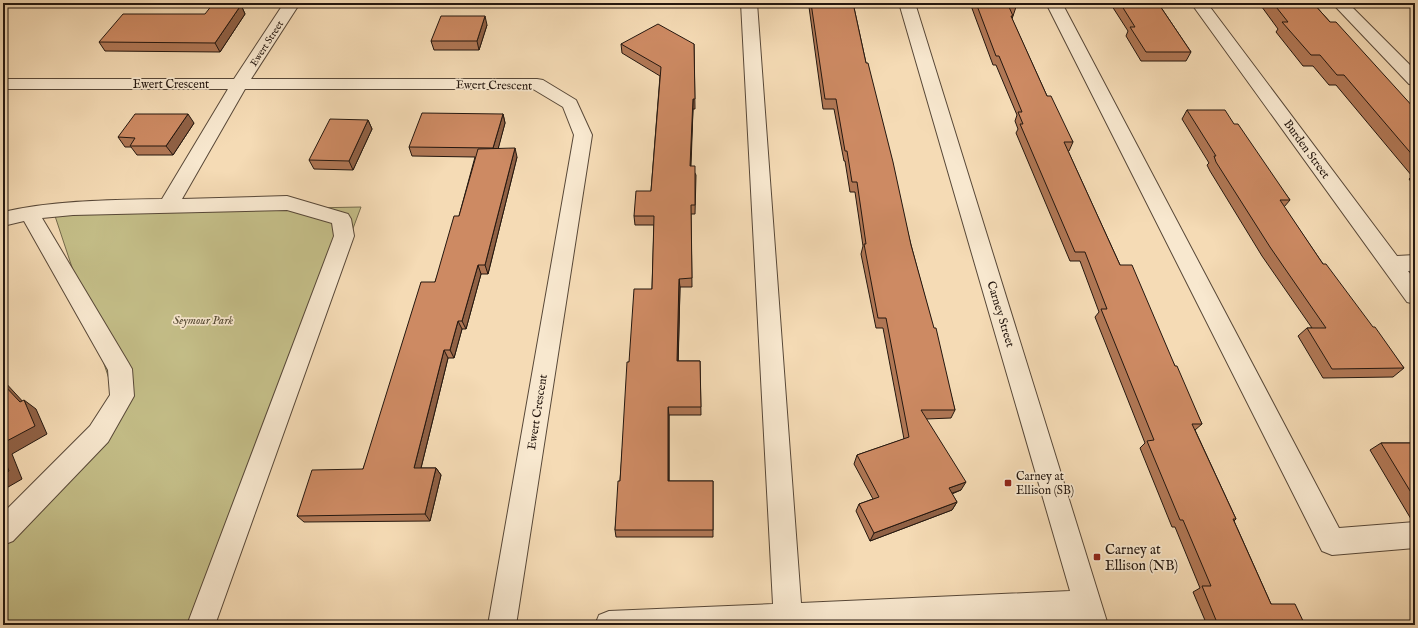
<svg xmlns="http://www.w3.org/2000/svg" width="1418" height="628" font-family="'IM FELL English',serif">
<rect width="100%" height="100%" fill="#f5dbb5"/>
<filter id="stains"><feTurbulence type="fractalNoise" baseFrequency=".005" numOctaves="4"/><feColorMatrix values="0 0 0 0 .2 0 0 0 0 .09 0 0 0 0 .02 0 0 0 .5 -.17"/></filter>
<radialGradient id="worn" r=".72"><stop offset=".6" stop-color="#630" stop-opacity="0"/><stop offset="1" stop-color="#630" stop-opacity=".3"/></radialGradient>
<!-- green -->
<path fill="#c4be88" stroke="#746a4c" d="M361,207l-156,418h-202v-104l119,-103 -68,-205z"/>
<g fill="none" stroke-linecap="round" stroke-linejoin="round">
<!-- minor casing -->
<g stroke="#584838" stroke-width="2">
<g id="minor">
<path d="M284,3h16l-49,76h286l6,1 33,20 16,35 -76,490h-28l86,-490 -11,-28 -30,-18h-288l-63,110 105,-3 61,18 3,5 3,17 -139,389h-28l147,-389 -2,-13 -45,-13 -214,5 -31,3 86,144 4,7 2,27 -26,46 -95,99 -10,4v-32l87,-87 20,-31 -2,-25 -84,-149 -21,5v-14c53,-12 106,-12 159,-13l66,-110h-225v-10h231z"/>
<path d="M741,3h16l44,600 269,-12 -171,-588h16l193,622h-28l-2,-5 -126,5h-357l4,-10 10,-4 164,-7z"/>
<path d="M1046,3h16l277,525 76,-6v26l-83,7 -10,-4z"/>
<path d="M1191,3h16l190,253 18,-1v16h-7l7,9v24l-8,-2z"/>
<path d="M1332,3h16l67,67v15l-6,-1z"/>
</g>
</g>
<!-- minor -->
<use href="#minor" fill="#f8e8cf" fill-rule="evenodd"/>
</g>
<!-- wall -->
<g fill="#b07755" stroke="#24170f">
<path d="M809,3h44l13,60 45,182 44,165 -4,8 -25,1 35,71 -9,4 5,8 -5,8 -82,31 -14,-30 3,-7 14,-5 -19,-35 3,-9 47,-16 -21,-111h-7l-15,-74 2,-8 -8,-54h-5l-5,-31h-1l-10,-52h-11l-14,-102z"/>
<path d="M970,3h44l2,4 -4,12 35,77 26,46 -4,9h-1l52,114 55,101 27,58 -7,6 41,89 -2,2 37,83 34,21h-98l-14,-33 7,-4 -25,-61h-3l-32,-79 5,-5 -50,-126 4,-5 -19,-51h-10l-54,-128 2,-4 -3,-8 2,-6 -21,-50h-3z"/>
<path d="M1110,3h48l33,49 -5,9h-45l-15,-25 2,-5z"/>
<path d="M1259,3h54l17,19 85,87v78l-6,-8 3,-3 -76,-91h-7l-16,-19h-10l-27,-34 2,-3z"/>
<path d="M241,5l4,9 -25,38 -115,-1 -6,-9z"/>
<path d="M487,25l-8,25h-45l-3,-9z"/>
<path d="M621,44h73l1,65h-2l-2,57 5,9 -1,39h-4l1,73h-12l-2,74h22l1,54h-32v66h44v56h-97l-1,-7 5,-49 9,-119 23,-73 2,-64h-19l-1,-9 17,-25 9,-115 -38,-23z"/>
<path d="M1187,110l47,14 56,76 -6,7 39,57 81,104 -11,9 -70,1 -25,-42 9,-8h5l-50,-72 -52,-85 -3,-6 2,-2 -27,-44z"/>
<path d="M503,114l2,9 -7,25 19,9 -29,117h-7l-15,55h-4l-8,29h-6l-27,110h15l5,7 -11,46 -126,1 -7,-6 66,-47 72,-187 24,-66 16,-59 -63,-1 -3,-9z"/>
<path d="M368,120l4,9 -19,41 -39,-1 -5,-9z"/>
<path d="M194,123l-21,32h-36l-6,-8h-6l-7,-10z"/>
<path d="M1381,443h34v76h-4l-41,-69z"/>
<path d="M1415,618v7h-8z"/>
</g>
<!-- shaded-wall -->
<g fill="#906145" stroke="#24170f">
<path d="M241,5l4,9 -25,38 -5,-9z"/>
<path d="M485,16l2,9 -8,25 -2,-9z"/>
<path d="M693,99v10l-3,66v-9z"/>
<path d="M188,114l6,9 -21,32 -7,-9z"/>
<path d="M503,114l2,9 -9,34 -3,-9z"/>
<path d="M368,120l4,9 -19,41 -4,-9z"/>
<path d="M515,148l2,9 -29,117 -3,-9z"/>
<path d="M478,265l3,9 -15,55 -4,-8z"/>
<path d="M679,279l1,8 -2,82 -1,-8z"/>
<path d="M458,321l4,8 -8,29 -4,-8z"/>
<path d="M444,350l4,8 -29,118 -5,-8z"/>
<path d="M3,380l23,25 -2,-5 12,9 11,25 -35,20 10,25 -19,11z"/>
<path d="M668,407l1,8v73l-1,-7z"/>
<path d="M436,468l5,7 -11,46 -5,-7z"/>
<path d="M966,482l-5,8 -17,6 5,-8z"/>
<path d="M957,502l-5,8 -82,31 4,-8z"/>
</g>
<!-- building -->
<g fill="#cd8a63" stroke="#24170f">
<path d="M811,3h42l13,60h2l25,99 18,83 23,83h2l19,82h-34l45,72 -17,6 8,14 -83,31 -15,-29 20,-7 -22,-42 52,-18 -23,-119h-8l-14,-74h2l-9,-62h-5l-5,-31h-2l-9,-52h-11z"/>
<path d="M976,3h38l2,4h-7l4,9h-2l36,80h4l22,46h-9l56,123h12l43,101h2l25,58h-10l44,95h-3l38,85h24l10,21h-87l-16,-39h9l-28,-66h-3l-33,-79 7,-1 -53,-131h6l-22,-57h-10l-55,-128h3l-5,-12h4l-23,-56h-3z"/>
<path d="M1120,3h38l33,49h-45l-16,-25h5z"/>
<path d="M1273,3h40l17,19h6l79,87v49l-71,-83h-7l-17,-20h-9l-29,-33h6z"/>
<path d="M212,5h29l-26,38 -116,-1 24,-28h82z"/>
<path d="M441,16h44l-8,25h-46z"/>
<path d="M658,24l36,20 1,55h-2l-3,67h5v39h-4l1,73 -13,1 -2,82h23l1,46h-33v74h45v49h-98l3,-49h2l7,-119h2l5,-73h18l2,-73h-20l2,-25h15l10,-124 -40,-23z"/>
<path d="M1187,110h38l9,14h4l52,76h-10l43,64h3l47,63h2l29,41 -72,1 -25,-41h19l-56,-81 -54,-85 -2,-6h2z"/>
<path d="M422,113l81,1 -10,34 -84,-1z"/>
<path d="M135,114h53l-22,32h-36l5,-8 -17,-1z"/>
<path d="M330,119l38,1 -19,41 -40,-1z"/>
<path d="M515,148l-30,117h-7l-16,56h-4l-8,29h-6l-30,118h22l-11,46 -128,2 15,-46 51,-1 58,-187h14l19,-66h5l19,-67z"/>
<path d="M3,384l17,18 4,-2 11,26 -32,17z"/>
<path d="M1381,443h34v56z"/>
<path d="M3,456l6,15 -6,3z"/>
</g>
<!-- markers -->
<g fill="#8f2418" stroke="#f8e8cf" stroke-width="1.5">
<rect x="1004" y="479" width="8" height="8" rx="2"/>
<rect x="1093" y="553" width="8" height="8" rx="2"/>
</g>
<g text-anchor="middle" stroke-width="3.5" stroke-linejoin="round" paint-order="stroke">
<!-- far-street labels -->
<g font-size="10" fill="#24170f" stroke="#f8e8cf">
<text transform="translate(266 43) rotate(-57)" y="4">Ewert Street</text>
</g>
<!-- street labels -->
<g font-size="12" fill="#24170f" stroke="#f8e8cf">
<text x="171" y="88">Ewert Crescent</text>
<text transform="translate(494 85) rotate(1)" y="4">Ewert Crescent</text>
<text transform="translate(1307 149) rotate(54)" y="4">Burden Street</text>
<text transform="translate(1001 314) rotate(73)" y="4">Carney Street</text>
<text transform="translate(537 412) rotate(-81)" y="4">Ewert Crescent</text>
</g>
<!-- park labels -->
<g font-size="12" font-style="italic" fill="#544933" stroke="#f8e8cf">
<text x="203" y="324">Seymour Park</text>
</g>
<!-- poi labels -->
<g font-size="12" fill="#24170f" stroke="#f8e8cf" text-anchor="start">
<text x="1016" y="480">Carney at<tspan x="1016" dy="14">Ellison (SB)</tspan></text>
</g>
<!-- near-poi labels -->
<g font-size="14" fill="#24170f" stroke="#f8e8cf" text-anchor="start">
<text x="1105" y="554">Carney at<tspan x="1105" dy="16">Ellison (NB)</tspan></text>
</g>
</g>
<!-- margin -->
<rect width="1418" height="628" fill="none" stroke="#f5dbb5" stroke-width="16"/>
<rect x="4" y="4" width="1410" height="620" fill="none" stroke="#24170f" stroke-width="2"/>
<rect x="8" y="8" width="1402" height="612" fill="none" stroke="#24170f"/>
<rect width="100%" height="100%" filter="url(#stains)"/>
<rect width="100%" height="100%" fill="url(#worn)"/>
</svg>
